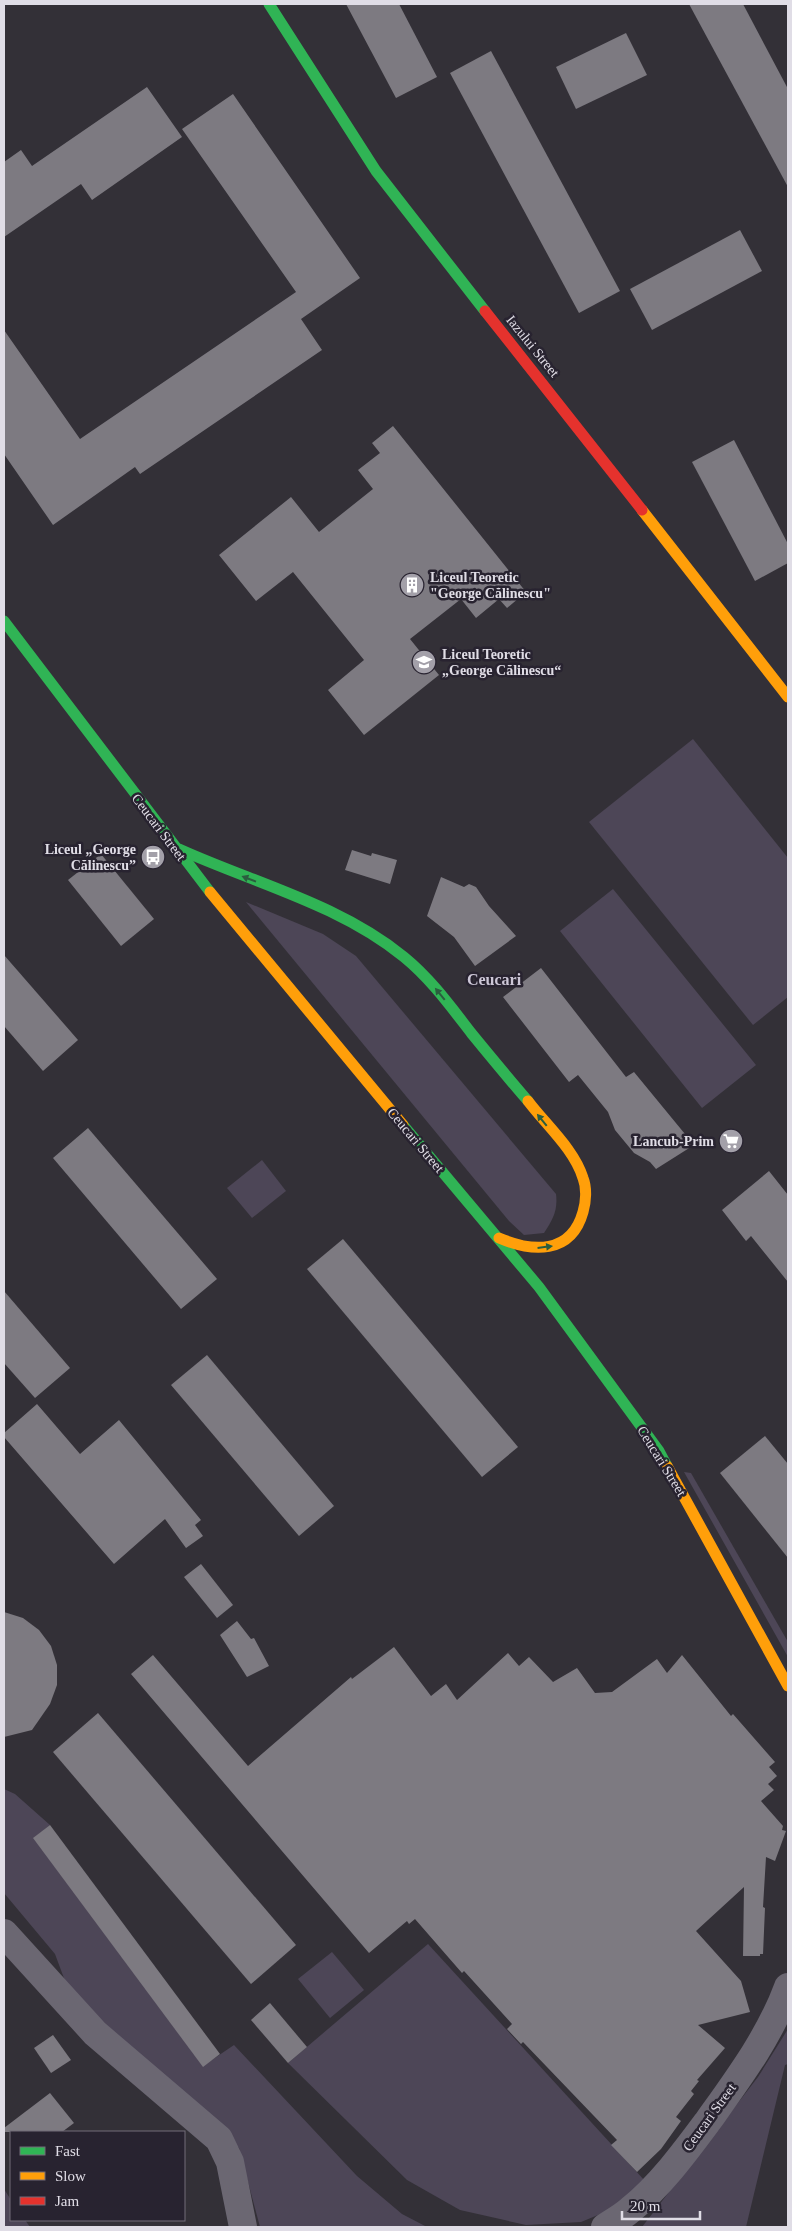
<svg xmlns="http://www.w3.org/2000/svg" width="792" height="2231" font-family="'Times New Roman',serif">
<rect width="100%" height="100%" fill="#333037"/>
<!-- green -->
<g fill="#4d4657">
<path d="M693,739l95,119v139l-35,28 -164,-203z"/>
<path d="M613,889l143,176 -54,43 -142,-177z"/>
<path d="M246,902l77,32 33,22 200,238c2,16 -3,25 -12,39l-20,2 -15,-14z"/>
<path d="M262,1160l24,31 -34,27 -25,-30z"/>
<path d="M684,1472l7,1 97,169v15z"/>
<path d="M4,1789l11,5 35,31 -16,13 169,228 31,-21 123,131 45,38 25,13h-167l-21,-79 -171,-159 -13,-35 -51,-61z"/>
<path d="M428,1944l217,237 -30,27 -34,14 -55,3 -66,-15 -53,-30 -119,-117z"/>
<path d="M332,1952l32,38 -34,28 -32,-39z"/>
<path d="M788,2029v35l-3,1 -39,162h-104l116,-150z"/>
<path d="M4,2189l7,11v20h14l5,7h-26z"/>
</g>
<!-- building -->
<g fill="#7d7a81">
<path d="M346,4h53l38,73 -41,21z"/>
<path d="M689,4h54l45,85v98z"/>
<path d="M626,33l21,42 -71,34 -20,-42z"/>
<path d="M491,51l129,240 -41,22 -129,-240z"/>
<path d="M147,87l35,50 -90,63 -11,-16 -77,53v-75l17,-12 11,16z"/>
<path d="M233,94l127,184 -59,41 21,31 -182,124 -5,-7 -82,58 -49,-71v-124l76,109 216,-147 -114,-163z"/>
<path d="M740,230l22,41 -110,59 -22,-41z"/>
<path d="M393,426l133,166 -19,16 -8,-9 -23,19 -15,-19 -51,40 29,36 -75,60 -36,-45 36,-30 -71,-88 -37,29 -37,-46 72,-58 28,35 54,-43 -15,-19 22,-17 -8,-10z"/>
<path d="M734,440l54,104v19l-33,18 -63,-119z"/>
<path d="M352,850l19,6 1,-3 25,7 -7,24 -45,-14z"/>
<path d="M101,854l53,65 -33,27 -53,-66z"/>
<path d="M441,877l23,10 5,-3 7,3 13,19 27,30 -41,30 -21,-29 -27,-21z"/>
<path d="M4,955l74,85 -35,31 -39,-45z"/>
<path d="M541,968l85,109 8,-5 60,73 -38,24 -6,-7 -16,-9 -19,-23 -7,-18 -30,-37 -9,7 -66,-85z"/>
<path d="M88,1128l129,151 -36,30 -128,-151z"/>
<path d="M769,1171l19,24v87l-37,-46 -5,5 -24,-31z"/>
<path d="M343,1239l175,208 -36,30 -175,-208z"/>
<path d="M4,1291l66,77 -35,30 -31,-35z"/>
<path d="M207,1355l127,151 -35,30 -128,-151z"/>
<path d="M37,1404l43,50 39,-34 82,100 -6,5 8,11 -17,12 -21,-29 -51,45 -110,-127v-4z"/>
<path d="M765,1436l23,28v94l-68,-85z"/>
<path d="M201,1564l32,41 -16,13 -33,-41z"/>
<path d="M4,1612l19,6 16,12 12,16 6,19v20l-7,19 -18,26 -28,7z"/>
<path d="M237,1621l14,18 3,-1 15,28 -22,11 -27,-42z"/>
<path d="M394,1647l37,49 15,-12 11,16 51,-47 11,13 10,-9 24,25 24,-14 18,25 17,-1 45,-33 10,14 15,-18 49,61 2,-2 42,48 -6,5 8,9 -9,8 6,6 -13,11 22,25 -1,4 4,1 -11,30 -9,-4 -3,50 2,1 -2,46h-3v2h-17l1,-69 -48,44 45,50 9,31 -52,13 27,23 -28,32 2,1 -8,10 3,3 -18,23 5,4 -20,28 -24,23 -26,-27 6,-5 -94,-98 -2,2 -14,-15 5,-5 -48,-53 -2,2 -47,-54 -6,5 -2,-3 -38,32 -238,-279 22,-19 95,111 103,-89 1,2z"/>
<path d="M98,1713l198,232 -45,39 -198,-232z"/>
<path d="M50,1825l170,229 -17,13 -170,-229z"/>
<path d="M270,2003l37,44 -19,16 -37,-43z"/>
<path d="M53,2035l18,25 -20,13 -17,-25z"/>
<path d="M50,2093l24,30 -12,9h-58v-4z"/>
</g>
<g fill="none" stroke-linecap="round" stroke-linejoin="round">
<!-- street -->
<g stroke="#6b6772" stroke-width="28">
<path d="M4,1933l91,100 124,106 11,23 13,65"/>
<path d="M605,2227c8,-5 17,-10 25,-17 30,-24 55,-58 78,-89 30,-42 62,-85 80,-134"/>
</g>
<!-- fast -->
<g stroke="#30b455" stroke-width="11">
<path d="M269,4l107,167 109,140"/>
<path d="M4,621l206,271"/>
<path d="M179,849c75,34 160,55 225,108 27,22 47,50 68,77 18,22 37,45 56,67"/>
<path d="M403,1125l136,162 120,164 8,15"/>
</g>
<!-- slow -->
<g stroke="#ff9f0a" stroke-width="11">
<path d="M642,510l146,187"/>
<path d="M210,892l193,233"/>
<path d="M499,1238c33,14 72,17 84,-26 3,-10 4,-24 0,-34 -9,-29 -37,-53 -55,-77"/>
<path d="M667,1466l121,220"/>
</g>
<!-- jam -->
<path stroke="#e5322d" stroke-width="11" d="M485,311l157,199"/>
</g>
<!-- one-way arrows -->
<defs><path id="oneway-solid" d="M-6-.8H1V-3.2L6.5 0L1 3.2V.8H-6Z" transform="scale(1.25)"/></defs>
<g fill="#2b5d3f">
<use href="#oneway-solid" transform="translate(249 879) rotate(-159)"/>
<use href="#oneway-solid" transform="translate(440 994) rotate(-129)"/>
<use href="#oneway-solid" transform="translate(542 1120) rotate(-129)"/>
<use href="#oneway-solid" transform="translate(545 1247) rotate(-7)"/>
</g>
<!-- icons -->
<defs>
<g id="building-disc" transform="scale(1.25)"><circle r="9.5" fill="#a3a0a9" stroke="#282330"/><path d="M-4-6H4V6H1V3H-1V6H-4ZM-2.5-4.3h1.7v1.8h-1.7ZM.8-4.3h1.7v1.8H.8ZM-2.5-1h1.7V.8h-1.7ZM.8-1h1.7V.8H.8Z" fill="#fff"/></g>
<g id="school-disc" transform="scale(1.25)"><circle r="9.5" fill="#a3a0a9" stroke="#282330"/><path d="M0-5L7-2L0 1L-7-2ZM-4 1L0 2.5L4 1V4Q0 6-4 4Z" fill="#fff"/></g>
<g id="bus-disc" transform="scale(1.25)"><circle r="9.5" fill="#a3a0a9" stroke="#282330"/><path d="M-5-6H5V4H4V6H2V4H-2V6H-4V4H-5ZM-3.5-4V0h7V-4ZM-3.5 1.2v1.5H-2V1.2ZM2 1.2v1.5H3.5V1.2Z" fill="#fff"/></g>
<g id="supermarket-disc" transform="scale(1.25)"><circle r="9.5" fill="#a3a0a9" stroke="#282330"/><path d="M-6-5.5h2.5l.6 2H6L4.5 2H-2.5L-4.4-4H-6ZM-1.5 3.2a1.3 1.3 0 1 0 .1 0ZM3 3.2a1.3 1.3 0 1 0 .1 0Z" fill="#fff"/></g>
</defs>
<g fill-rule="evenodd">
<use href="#building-disc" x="412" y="585"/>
<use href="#school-disc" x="424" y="662"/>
<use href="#bus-disc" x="153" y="857"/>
<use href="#supermarket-disc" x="731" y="1141"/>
</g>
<g text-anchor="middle" stroke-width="5" stroke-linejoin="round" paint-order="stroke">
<!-- street labels -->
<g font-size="14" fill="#e0dde6" stroke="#282330">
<text transform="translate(533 346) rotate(51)" y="5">Iazului Street</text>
<text transform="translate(159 827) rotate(53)" y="5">Ceucari Street</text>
<text transform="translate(416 1140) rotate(50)" y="5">Ceucari Street</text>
<text transform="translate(662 1461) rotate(58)" y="5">Ceucari Street</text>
<text transform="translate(709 2117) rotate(-54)" y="5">Ceucari Street</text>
</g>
<!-- poi labels -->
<g font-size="14" font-weight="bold" fill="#e0dde6" stroke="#282330" text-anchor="start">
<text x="430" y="582">Liceul Teoretic<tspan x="430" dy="16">"George Călinescu"</tspan></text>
<text x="442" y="659">Liceul Teoretic<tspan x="442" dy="16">„George Călinescu“</tspan></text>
<text x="136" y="854" text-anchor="end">Liceul „George<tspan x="136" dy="16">Călinescu”</tspan></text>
<text x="714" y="1146" text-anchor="end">Lancub-Prim</text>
</g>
<!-- quarter labels -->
<g font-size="16" font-weight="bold" fill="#cdc7d7" stroke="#282330">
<text x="494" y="985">Ceucari</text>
</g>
</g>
<!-- border -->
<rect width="792" height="2231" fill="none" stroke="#e0dde6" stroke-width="10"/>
<!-- legend -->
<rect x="10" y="2131" width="175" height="90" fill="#282330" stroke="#726d79"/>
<rect x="20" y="2147" width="25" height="8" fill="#30b455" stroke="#726d79"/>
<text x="55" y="2156" font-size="15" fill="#e0dde6">Fast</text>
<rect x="20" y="2172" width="25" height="8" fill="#ff9f0a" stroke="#726d79"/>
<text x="55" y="2181" font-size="15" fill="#e0dde6">Slow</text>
<rect x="20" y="2197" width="25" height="8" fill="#e5322d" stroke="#726d79"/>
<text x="55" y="2206" font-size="15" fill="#e0dde6">Jam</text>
<!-- scale -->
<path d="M622 2211v8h78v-8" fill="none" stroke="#e0dde6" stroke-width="2.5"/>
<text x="630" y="2211" font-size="15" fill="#e0dde6" stroke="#282330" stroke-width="4" paint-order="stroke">20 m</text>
</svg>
